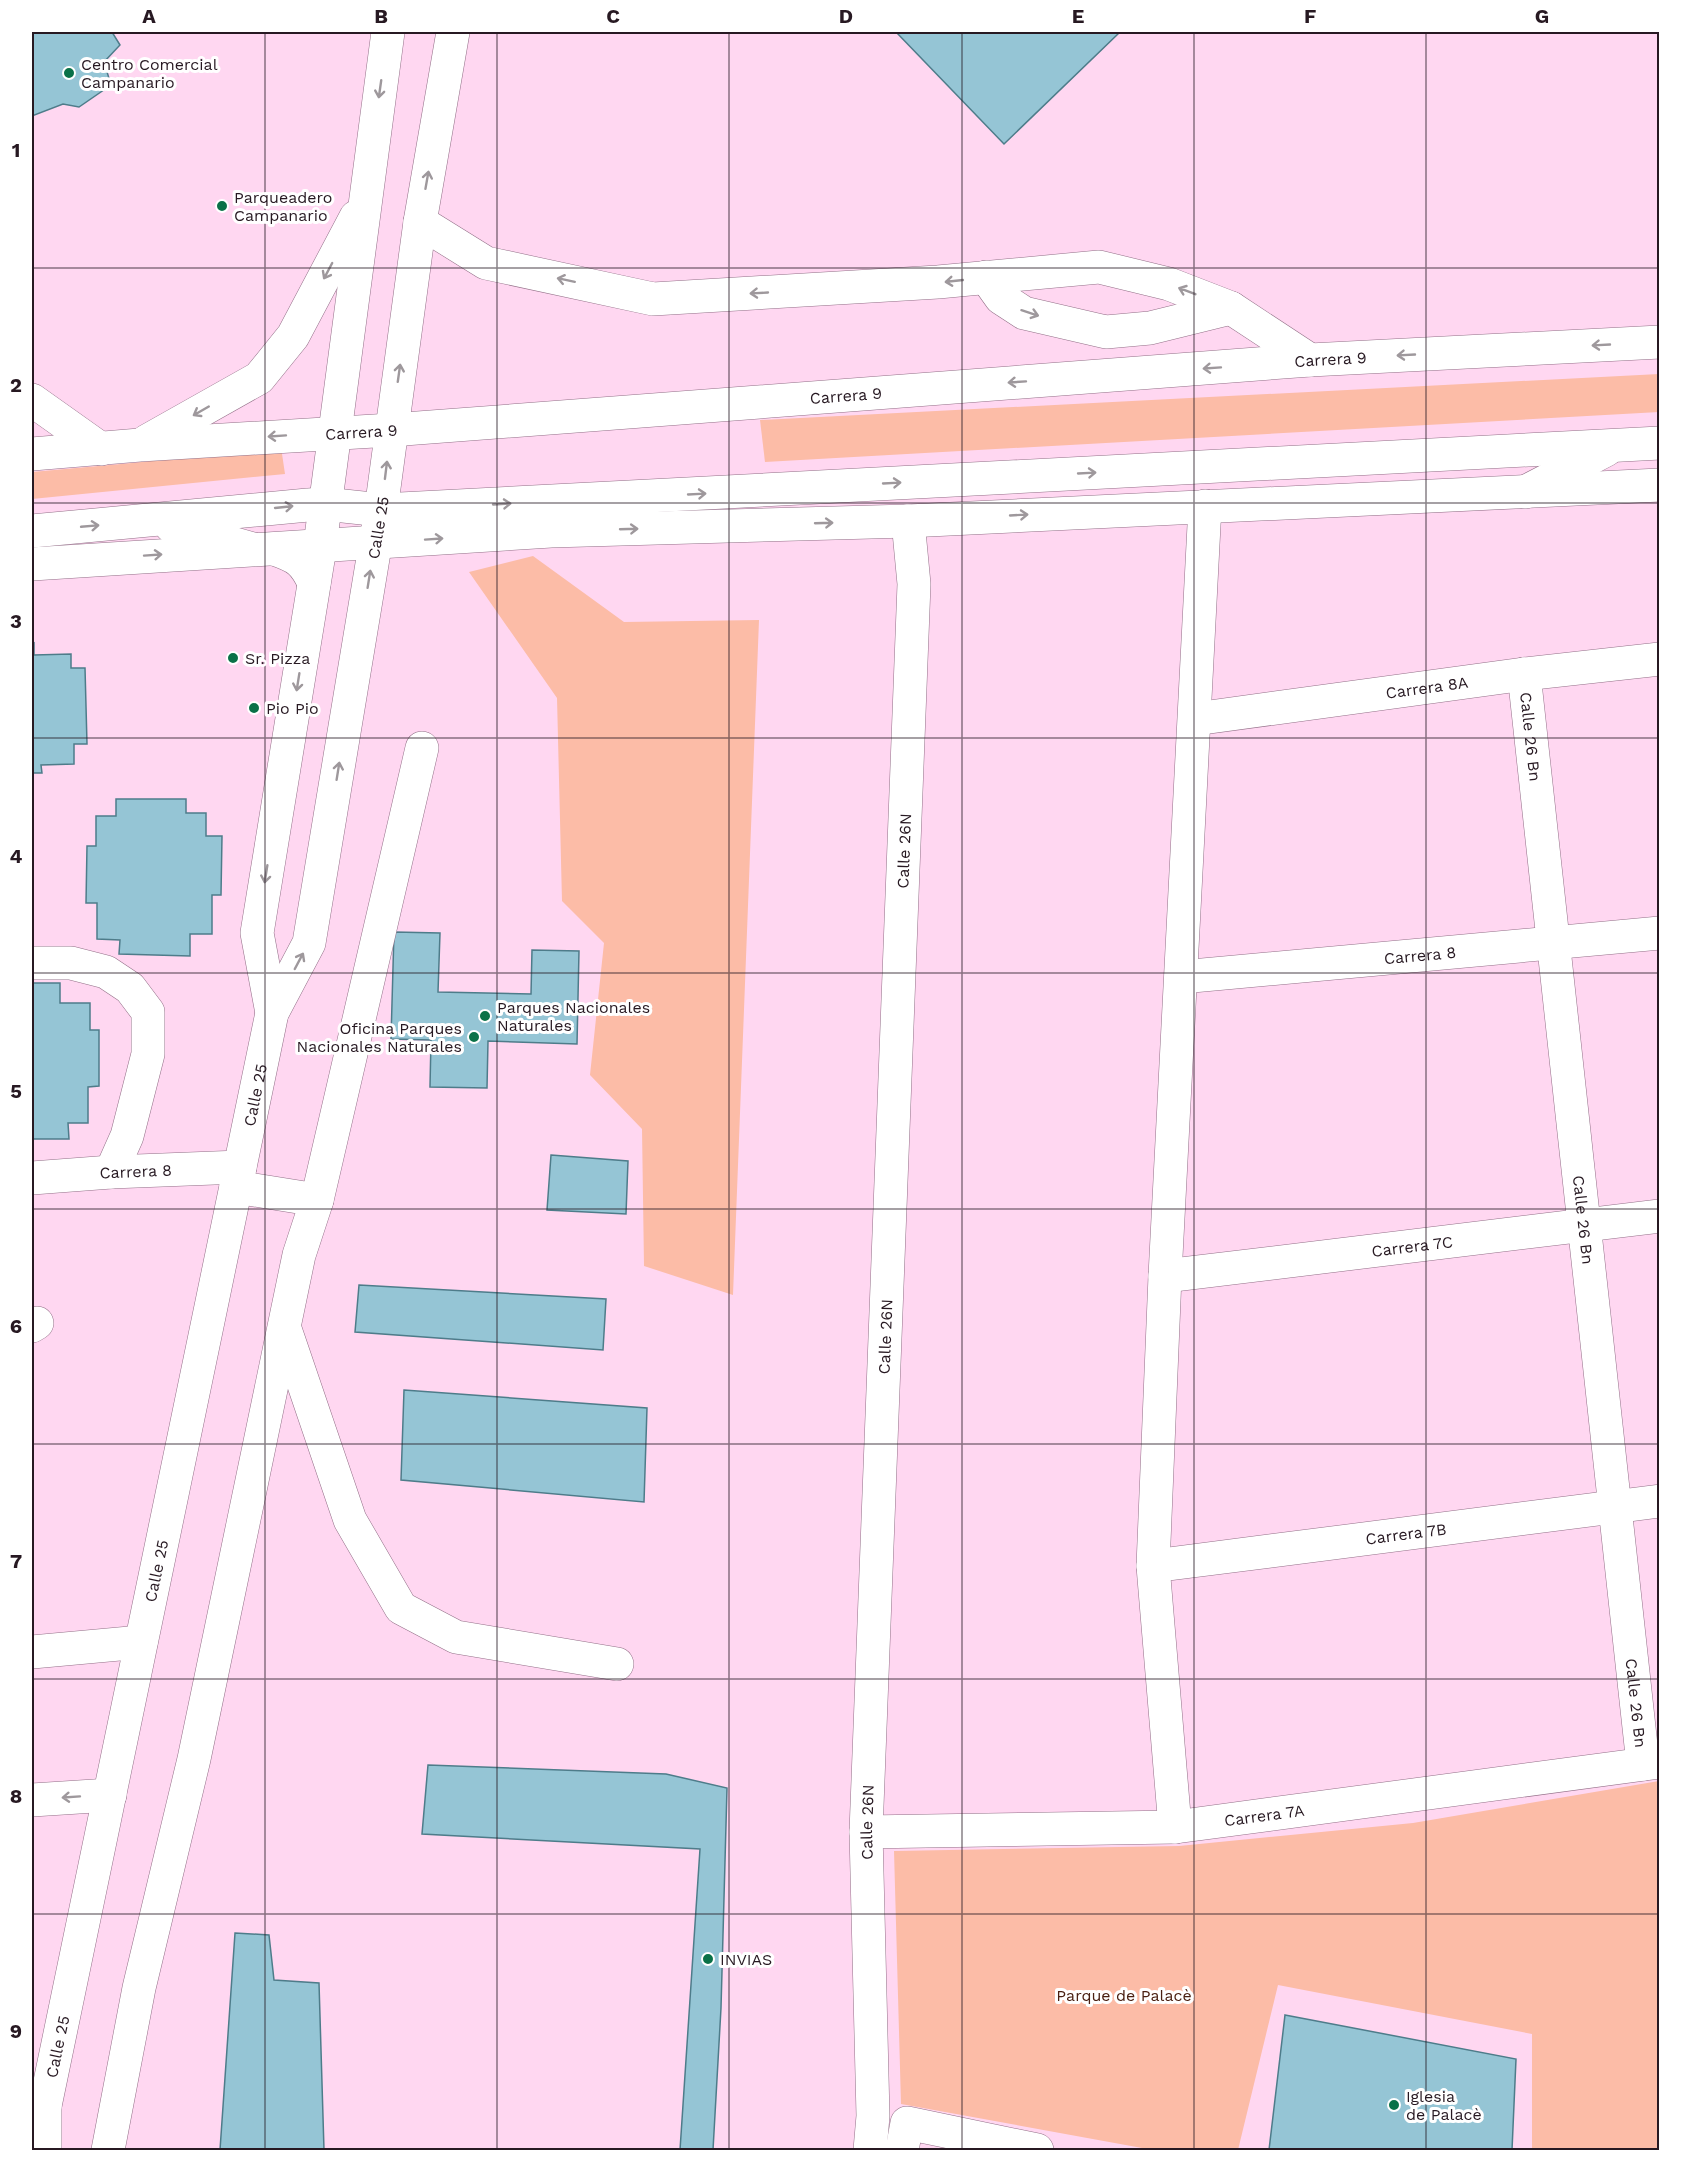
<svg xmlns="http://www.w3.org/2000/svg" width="1691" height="2182" font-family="'Work Sans',sans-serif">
<rect width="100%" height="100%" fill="#ffd7f1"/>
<!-- green -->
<g fill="#fcbca7">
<path d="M1659,374v38l-894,50 -5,-42z"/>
<path d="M281,447l4,27 -253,25v-27l100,-9z"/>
<path d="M533,556l91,66 135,-2 -26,675 -89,-29 -2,-137 -52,-54 14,-132 -42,-42 -5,-203 -88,-126z"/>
<path d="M1659,1781v369h-127v-116l-254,-49 -40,165h-85l-252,-46 -7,-253 285,-5 234,-23z"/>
</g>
<!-- building -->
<g fill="#95c5d5" stroke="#4e7c8a" stroke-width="1.5">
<path d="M32,32h80l8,13 -16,17 7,23 -32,22 -16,-3 -31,12z"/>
<path d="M896,32h224l-116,112z"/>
<path d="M34,643v12l37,-1v14h14l2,76h-13v20l-33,1 1,8h-10v-129z"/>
<path d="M116,799h70v14h20v23h16l-1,59h-9v39h-22v22l-71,-2 1,-14 -23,-1v-36h-11l1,-57h9v-30h20z"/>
<path d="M394,932l46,1 -2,59 93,2 1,-44 47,1 -2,93 -89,-3 -1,47 -57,-1 1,-47 -40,-1z"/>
<path d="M32,983h28v20h30v27h9v56l-11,1v36h-20l1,16h-37z"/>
<path d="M551,1155l77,6 -2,53 -79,-4z"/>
<path d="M359,1285l247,14 -3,51 -248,-18z"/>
<path d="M404,1390l243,18 -3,94 -243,-22z"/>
<path d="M428,1765l238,9 61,14 -6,220 -8,142h-33l20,-301 -278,-15z"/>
<path d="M235,1933l34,2 5,45 45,3 5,167h-104z"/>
<path d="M1285,2015l231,44 -4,91h-243z"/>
</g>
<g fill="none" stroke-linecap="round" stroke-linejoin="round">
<!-- minor casing -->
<g stroke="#937088" stroke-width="34">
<g id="minor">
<path d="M986,277l15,21 23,15 82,19 44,-4 81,-20"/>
<path d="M32,400l69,49"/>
<path d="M32,564l519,-33 357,-10 752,-36"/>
<path id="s1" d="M1524,674l119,1090"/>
<path id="s2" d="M1195,719l329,-45 136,-15"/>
<path d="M32,963h39l35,9 24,16 18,24v42l-21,82 -16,36"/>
<path id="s3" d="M1181,977l479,-44"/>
<path id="s4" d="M32,1178l79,-6 129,-5"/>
<path d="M317,1200l105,-452"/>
<path id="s5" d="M1165,1276l495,-60"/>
<path d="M32,1326l5,-3"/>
<path d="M285,1329l65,191 51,88 55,29 161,27"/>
<path id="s6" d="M1153,1566l507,-65"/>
<path d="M32,1652l109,-10"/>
<path d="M32,1800l78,-5"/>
<path d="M1175,1827l-22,-261 12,-290 40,-770"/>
<path id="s7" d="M866,1832l309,-5 485,-65"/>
<path d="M108,2150l31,-162 55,-229 105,-504 18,-55 -81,-13"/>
<path id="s8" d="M870,2150l3,-34 -7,-284 48,-1248 -6,-63"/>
<path d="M902,2150l5,-27 130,27"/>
</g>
</g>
<!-- major casing -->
<g stroke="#937088" stroke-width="34">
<g id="major">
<path d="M420,222l66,41 167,36 285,-17 161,-15 70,17 62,24 79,52"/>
<path d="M147,441l112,-63 34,-42 63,-119"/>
<path id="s9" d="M32,454l108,-9 251,-15 919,-70 350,-18"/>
<path d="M1525,492l81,-42"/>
<path d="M171,526l82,23"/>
<path d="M32,531l276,-26 17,-1 56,6 1279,-67"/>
<path d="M274,549c23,8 30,12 40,34"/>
<path d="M272,1013l-15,-80 61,-373 70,-528"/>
<path d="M45,2106v44"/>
<path id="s10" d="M32,2123l13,-17 227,-1093 37,-70 72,-433 39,-288 33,-190"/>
</g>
</g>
<!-- minor -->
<use href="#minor" stroke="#fff" stroke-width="33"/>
<!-- major -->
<use href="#major" stroke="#fff" stroke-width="33"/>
</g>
<!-- one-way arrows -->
<defs><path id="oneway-shaft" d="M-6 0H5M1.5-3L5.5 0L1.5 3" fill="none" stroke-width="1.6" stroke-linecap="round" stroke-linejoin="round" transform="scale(1.5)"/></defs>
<g stroke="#9e989c">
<use href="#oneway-shaft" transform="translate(380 89) rotate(98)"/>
<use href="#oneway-shaft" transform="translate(427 180) rotate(-80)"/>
<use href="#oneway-shaft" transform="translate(328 271) rotate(118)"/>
<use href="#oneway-shaft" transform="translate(566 280) rotate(-168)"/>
<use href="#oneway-shaft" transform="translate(954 281) rotate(174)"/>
<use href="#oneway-shaft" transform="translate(1187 291) rotate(-159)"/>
<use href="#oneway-shaft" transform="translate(759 293) rotate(177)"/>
<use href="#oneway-shaft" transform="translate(1030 313) rotate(18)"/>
<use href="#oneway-shaft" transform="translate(1601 345) rotate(177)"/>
<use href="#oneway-shaft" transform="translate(1406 355) rotate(177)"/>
<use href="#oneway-shaft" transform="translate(1212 368) rotate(176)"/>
<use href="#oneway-shaft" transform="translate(399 373) rotate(-82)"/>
<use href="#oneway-shaft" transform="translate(1017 382) rotate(176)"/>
<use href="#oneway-shaft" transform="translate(201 411) rotate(150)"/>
<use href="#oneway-shaft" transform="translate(277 436) rotate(176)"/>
<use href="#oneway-shaft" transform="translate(386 470) rotate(-83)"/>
<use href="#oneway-shaft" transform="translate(1087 473) rotate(-3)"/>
<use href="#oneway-shaft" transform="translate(892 483) rotate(-3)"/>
<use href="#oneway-shaft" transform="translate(697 494) rotate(-3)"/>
<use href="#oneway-shaft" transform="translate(502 504) rotate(-3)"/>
<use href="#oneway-shaft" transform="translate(284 507) rotate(-6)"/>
<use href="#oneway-shaft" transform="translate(1019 515) rotate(-3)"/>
<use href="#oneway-shaft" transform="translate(824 523) rotate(-2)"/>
<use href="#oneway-shaft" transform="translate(90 526) rotate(-5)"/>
<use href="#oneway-shaft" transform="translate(629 529) rotate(-2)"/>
<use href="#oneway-shaft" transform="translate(434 539) rotate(-4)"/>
<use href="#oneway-shaft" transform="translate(153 555) rotate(-4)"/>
<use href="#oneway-shaft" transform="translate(369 579) rotate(-81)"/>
<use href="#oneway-shaft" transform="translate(298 682) rotate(99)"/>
<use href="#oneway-shaft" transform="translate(338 771) rotate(-81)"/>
<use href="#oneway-shaft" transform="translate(266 874) rotate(99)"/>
<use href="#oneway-shaft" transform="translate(299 961) rotate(-62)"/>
<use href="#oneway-shaft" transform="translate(71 1797) rotate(176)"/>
</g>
<!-- grid -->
<path fill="none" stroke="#271922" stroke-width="1.5" stroke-opacity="0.55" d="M265,32v2118M497,32v2118M729,32v2118M962,32v2118M1194,32v2118M1426,32v2118M32,268h1628M32,503h1628M32,738h1628M32,973h1628M32,1209h1628M32,1444h1628M32,1679h1628M32,1914h1628"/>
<!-- markers -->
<g fill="#0a7148" stroke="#fff" stroke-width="2">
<circle cx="69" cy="73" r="6"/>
<circle cx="222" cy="206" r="6"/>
<circle cx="233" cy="658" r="6"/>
<circle cx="254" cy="708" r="6"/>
<circle cx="485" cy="1016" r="6"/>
<circle cx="474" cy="1037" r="6"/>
<circle cx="708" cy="1959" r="6"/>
<circle cx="1394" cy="2105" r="6"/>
</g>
<g text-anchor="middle" stroke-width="6" stroke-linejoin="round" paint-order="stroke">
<!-- poi labels -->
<g font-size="16" fill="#271922" stroke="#fff" text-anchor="start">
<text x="81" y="70">Centro Comercial<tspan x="81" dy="18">Campanario</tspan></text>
<text x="234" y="203">Parqueadero<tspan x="234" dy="18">Campanario</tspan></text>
<text x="245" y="664">Sr. Pizza</text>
<text x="266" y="714">Pio Pio</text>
<text x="497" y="1013">Parques Nacionales<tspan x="497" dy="18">Naturales</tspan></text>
<text x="462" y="1034" text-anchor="end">Oficina Parques<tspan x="462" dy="18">Nacionales Naturales</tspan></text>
<text x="720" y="1965">INVIAS</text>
<text x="1406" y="2102">Iglesia<tspan x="1406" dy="18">de Palacè</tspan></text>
</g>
<!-- street labels -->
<g font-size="16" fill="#271922" stroke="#fff">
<text dy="6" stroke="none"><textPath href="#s9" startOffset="1302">Carrera 9</textPath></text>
<text dy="6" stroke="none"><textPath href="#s9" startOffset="816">Carrera 9</textPath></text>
<text dy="6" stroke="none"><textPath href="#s9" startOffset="330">Carrera 9</textPath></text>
<text dy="6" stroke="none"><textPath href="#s10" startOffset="1638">Calle 25</textPath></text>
<text dy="6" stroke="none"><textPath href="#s2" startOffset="234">Carrera 8A</textPath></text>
<text dy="6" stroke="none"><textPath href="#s1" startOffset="63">Calle 26 Bn</textPath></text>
<text dy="6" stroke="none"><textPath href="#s8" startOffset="1300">Calle 26N</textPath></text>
<text dy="6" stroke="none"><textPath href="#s3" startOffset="240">Carrera 8</textPath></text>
<text dy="6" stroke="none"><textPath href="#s10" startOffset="1054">Calle 25</textPath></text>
<text dy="6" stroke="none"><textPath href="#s4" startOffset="104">Carrera 8</textPath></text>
<text dy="6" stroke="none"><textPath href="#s1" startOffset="549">Calle 26 Bn</textPath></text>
<text dy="6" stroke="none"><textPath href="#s5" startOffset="249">Carrera 7C</textPath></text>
<text dy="6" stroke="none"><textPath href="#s8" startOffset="814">Calle 26N</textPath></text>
<text dy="6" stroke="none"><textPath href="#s6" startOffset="255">Carrera 7B</textPath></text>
<text dy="6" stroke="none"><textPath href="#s10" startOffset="568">Calle 25</textPath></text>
<text dy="6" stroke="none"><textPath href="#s1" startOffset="1035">Calle 26 Bn</textPath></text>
<text dy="6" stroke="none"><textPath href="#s7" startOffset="399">Carrera 7A</textPath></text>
<text dy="6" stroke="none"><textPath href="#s8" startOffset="328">Calle 26N</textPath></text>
<text dy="6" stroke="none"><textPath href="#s10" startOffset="82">Calle 25</textPath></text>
</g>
<!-- park labels -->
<g font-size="16" fill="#4a2012" stroke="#fff">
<text x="1124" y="2001">Parque de Palacè</text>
</g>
</g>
<!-- border -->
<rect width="1691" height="2182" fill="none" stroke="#ffffff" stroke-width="66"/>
<rect x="33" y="33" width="1625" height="2116" fill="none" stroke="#271922" stroke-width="2"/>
<g font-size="20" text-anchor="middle" font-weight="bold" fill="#271922">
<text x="149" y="23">A</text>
<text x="381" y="23">B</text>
<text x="613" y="23">C</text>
<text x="846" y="23">D</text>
<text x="1078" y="23">E</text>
<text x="1310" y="23">F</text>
<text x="1542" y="23">G</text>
<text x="16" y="157">1</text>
<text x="16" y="392">2</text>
<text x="16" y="628">3</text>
<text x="16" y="863">4</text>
<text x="16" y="1098">5</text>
<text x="16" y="1333">6</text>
<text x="16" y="1568">7</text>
<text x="16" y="1803">8</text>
<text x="16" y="2038">9</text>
</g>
</svg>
